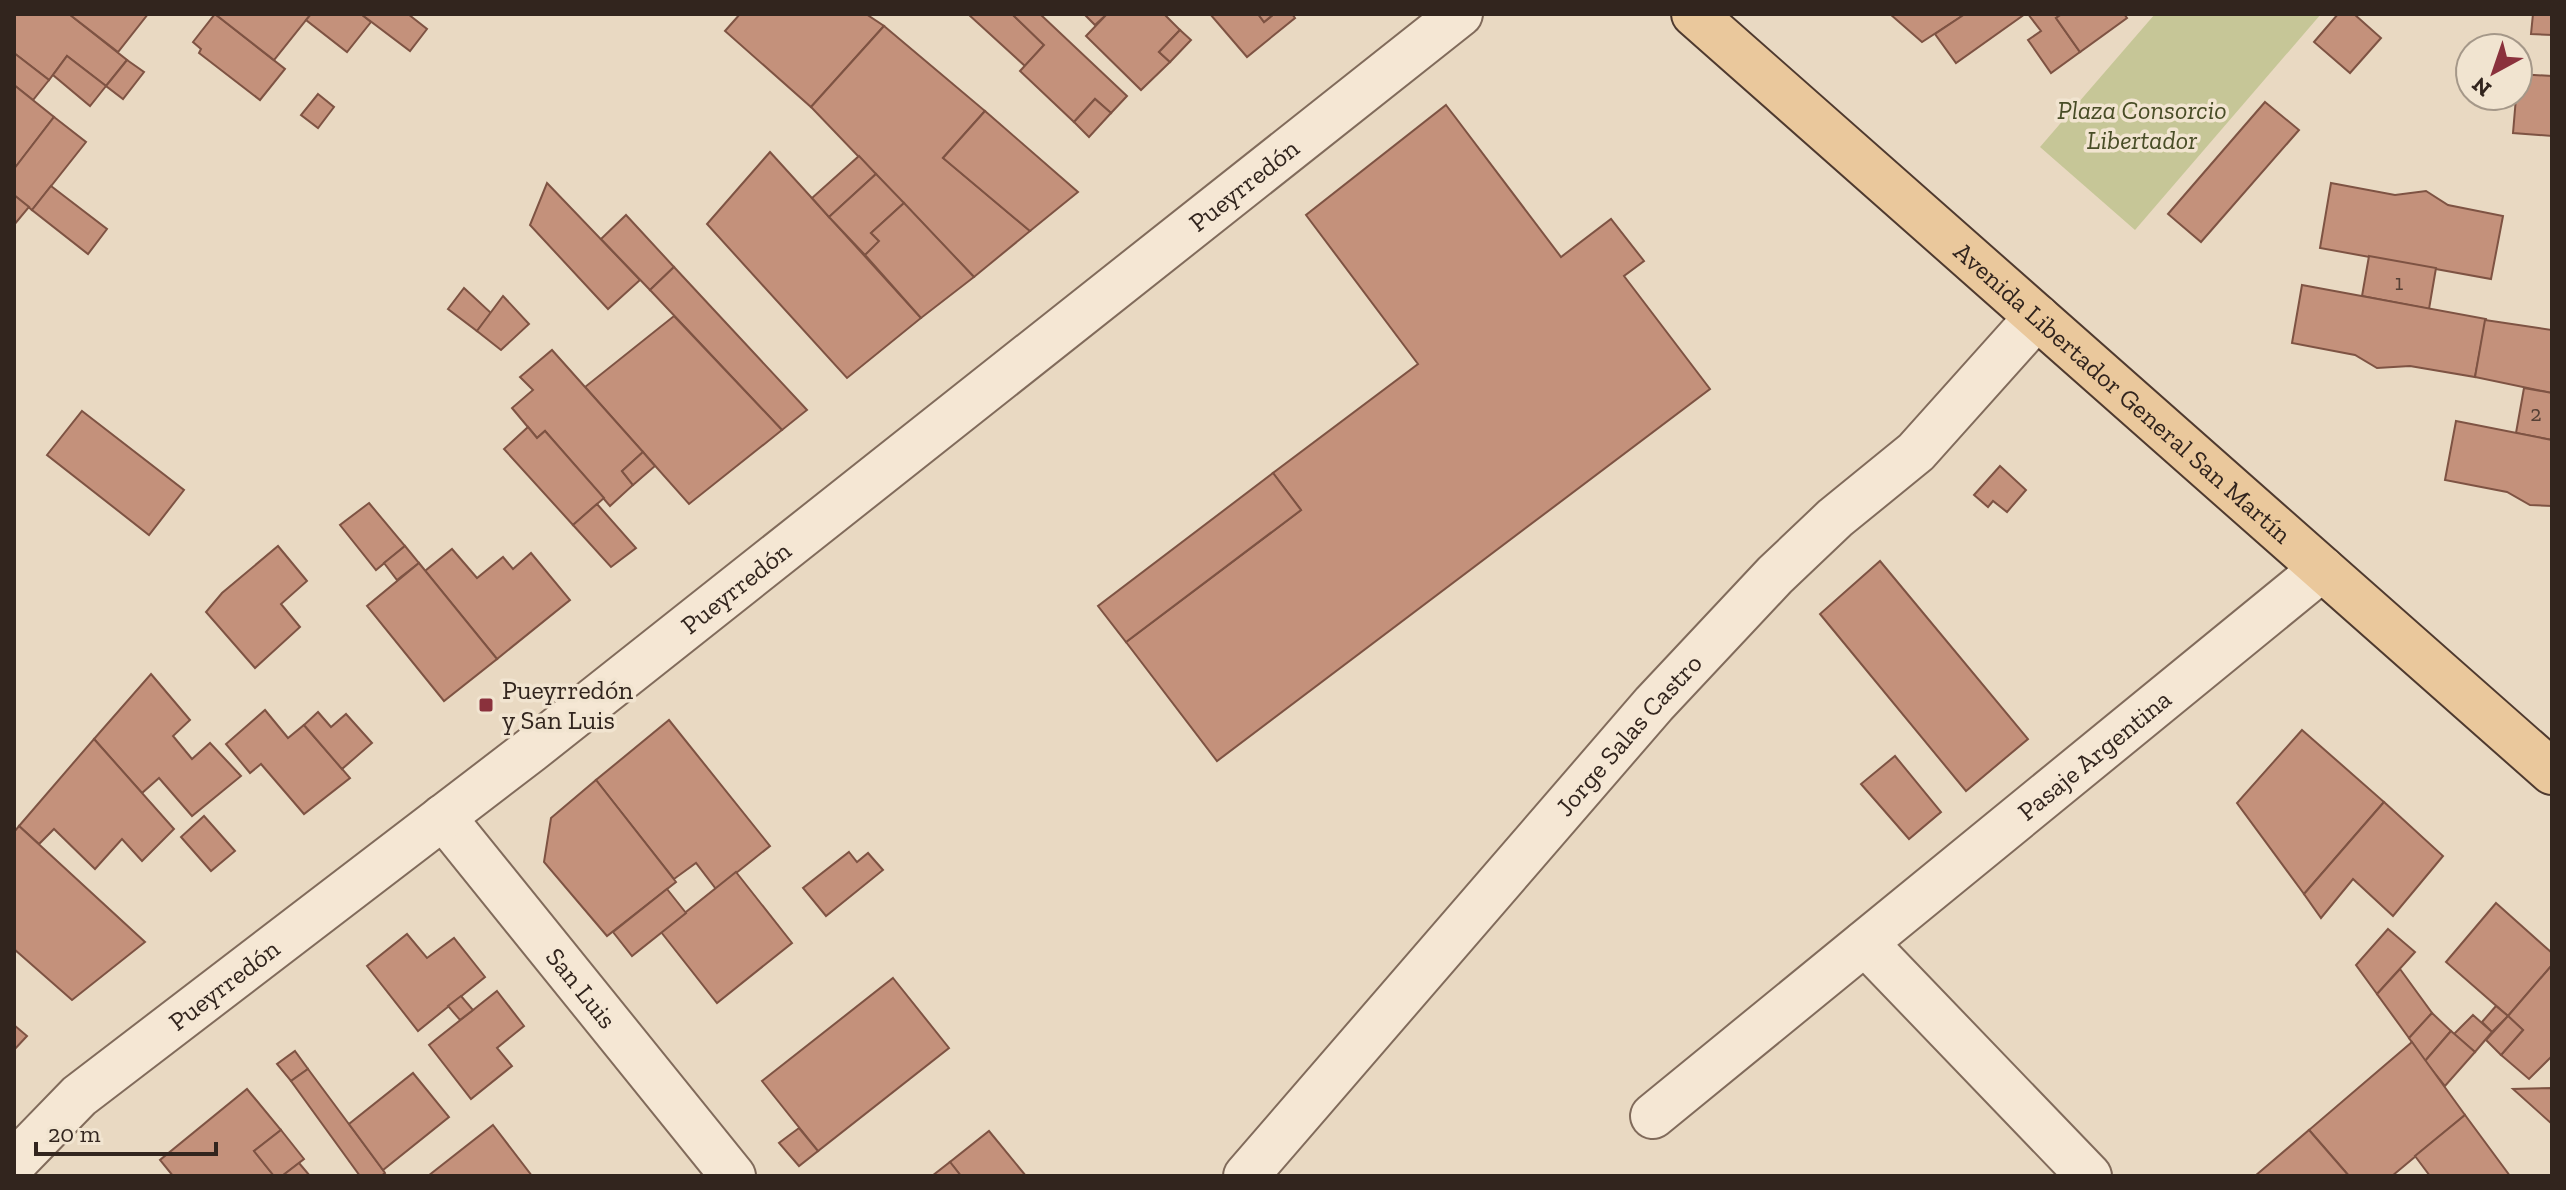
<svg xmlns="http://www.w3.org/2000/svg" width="2566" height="1190" font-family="'Zilla Slab',serif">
<rect width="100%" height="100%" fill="#e9d9c2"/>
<!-- green -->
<path fill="#c6c697" d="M2155,14h166l-186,216 -95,-83z"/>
<!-- building -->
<g fill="#c4917b" stroke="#7e5343" stroke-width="2">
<path d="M14,14h55l58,46 -21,26 -39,-30 -18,24 -35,-27z"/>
<path d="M69,14h79l-30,38z"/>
<path d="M215,14l70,55 -25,31 -61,-47 2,-4 -8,-7z"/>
<path d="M215,14h94l1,1 -36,45z"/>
<path d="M361,14l10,8 -24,30 -41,-32 5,-6z"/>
<path d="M361,14h47l19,15 -17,22z"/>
<path d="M740,14h126l18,12 -73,81 -86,-76z"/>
<path d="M968,14h44l32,31 -19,21z"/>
<path d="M1012,14h28l87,82 -16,17 -16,-14 -21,23 -54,-51 24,-26z"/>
<path d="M1084,14h23l-12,11z"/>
<path d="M1107,14h57l16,16 -21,22 11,10 -29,28 -55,-54z"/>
<path d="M1210,14h48l6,8 10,-8h18l3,4 -48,39z"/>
<path d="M1258,14h16l-10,8z"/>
<path d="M1890,14h75l-43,28z"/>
<path d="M1965,14h60l-69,49 -21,-29z"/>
<path d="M2028,14h34l-6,4 24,34 -29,21 -23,-33 13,-9z"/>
<path d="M2062,14h62l3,4 -47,34 -24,-34z"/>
<path d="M2338,14h16l27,24 -31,35 -36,-31z"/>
<path d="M2533,14h19v21l-21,-1z"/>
<path d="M884,26l101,85 -42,47 87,73 -56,46 -163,-170z"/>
<path d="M1180,30l11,10 -21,22 -11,-10z"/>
<path d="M14,53l35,27 -16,20 -19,-15z"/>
<path d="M67,56l39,30 -16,20 -37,-31z"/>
<path d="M127,60l17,12 -21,27 -17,-13z"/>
<path d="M2518,74l34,2v60l-39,-3z"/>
<path d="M14,85l40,32 -40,52z"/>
<path d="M318,94l16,13 -16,21 -17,-13z"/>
<path d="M1095,99l16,14 -22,24 -15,-15z"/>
<path d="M2265,102l34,28 -98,112 -33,-28z"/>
<path d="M1446,105l115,152 50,-38 33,42 -20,15 86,113 -493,372 -91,-119 175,-132 -28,-37 145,-109 -112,-149z"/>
<path d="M985,111l93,81 -48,39 -87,-73z"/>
<path d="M54,117l32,25 -54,68 -18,-15v-26z"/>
<path d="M770,152l151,166 -74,60 -140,-154z"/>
<path d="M859,156l17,18 -47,43 -17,-19z"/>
<path d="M876,174l28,29 -33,30 9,9 -15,13 -36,-38z"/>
<path d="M547,183l93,97 -32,29 -78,-84z"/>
<path d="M2331,183l64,12 31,-4 22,14 55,11 -12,63 -171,-31z"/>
<path d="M51,186l56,43 -19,25 -56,-44z"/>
<path d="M14,195l15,12 -15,18z"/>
<path d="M904,203l70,74 -53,41 -56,-63 14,-14 -8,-8z"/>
<path d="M626,215l48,52 -24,23 -49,-51z"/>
<path d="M2369,256l67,12 -7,41 -67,-13z"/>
<path d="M674,267l133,143 -25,20 -132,-140z"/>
<path d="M2302,285l184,34 -11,58 -65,-11 -33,2 -22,-13 -63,-12z"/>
<path d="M464,288l27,25 -14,18 -29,-22z"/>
<path d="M503,296l26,28 -28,26 -24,-19z"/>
<path d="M674,316l108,114 -93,74 -104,-117z"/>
<path d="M2485,320l67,10v63l-77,-16z"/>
<path d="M552,350l91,102 -21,19 11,14 -23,21 -65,-75 -8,7 -25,-30 21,-18 -13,-13z"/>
<path d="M2524,388l28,5v47l-36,-7z"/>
<path d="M82,411l102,79 -35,45 -102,-80z"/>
<path d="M2456,421l96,19v66l-22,-1 -23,-13 -62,-12z"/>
<path d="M528,427l9,11 8,-7 59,67 -31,27 -69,-76z"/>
<path d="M643,452l12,14 -22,19 -11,-14z"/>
<path d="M2000,466l26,24 -19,22 -14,-11 -5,6 -14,-12z"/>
<path d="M1273,473l28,37 -175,132 -28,-36z"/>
<path d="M369,503l36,43 -29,24 -36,-45z"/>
<path d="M597,504l39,44 -25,19 -38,-42z"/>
<path d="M278,546l29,35 -26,23 19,23 -45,41 -49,-56 16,-19z"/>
<path d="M405,546l14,17 -22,17 -13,-17z"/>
<path d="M452,549l25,29 26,-21 10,12 18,-16 39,47 -73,59 -72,-88z"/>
<path d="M1880,561l148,178 -62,52 -146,-177z"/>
<path d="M419,563l78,96 -53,42 -77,-95z"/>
<path d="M151,674l39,46 -17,16 19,23 18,-16 31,33 -49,40 -33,-38 -17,15 -48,-54z"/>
<path d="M265,710l23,28 16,-13 46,53 -46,36 -43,-50 -11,9 -24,-29z"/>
<path d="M318,712l13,15 15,-13 26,29 -30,26 -38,-44z"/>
<path d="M669,720l101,126 -54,43 -20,-26 -22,16 -78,-99z"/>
<path d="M2302,730l82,72 -80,92 -67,-91z"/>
<path d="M94,739l80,90 -32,32 -20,-22 -27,30 -41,-40 -15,15 -20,-18z"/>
<path d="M1895,756l46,56 -32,27 -48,-55z"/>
<path d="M596,780l80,102 -69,54 -63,-74 7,-44z"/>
<path d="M2384,802l59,54 -50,60 -40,-37 -32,39 -17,-24z"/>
<path d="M204,816l31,35 -24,20 -30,-34z"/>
<path d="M19,826l126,116 -73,58 -58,-51v-117z"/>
<path d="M849,852l8,10 11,-9 15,17 -57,46 -23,-28z"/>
<path d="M736,872l56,71 -75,60 -56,-71z"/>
<path d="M667,889l19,24 -54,43 -19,-24z"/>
<path d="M2496,903l56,50v12l-44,51 -62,-54z"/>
<path d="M2388,929l27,23 -38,42 -21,-29z"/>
<path d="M407,934l20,24 27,-20 31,39 -67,54 -51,-65z"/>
<path d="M2552,965v91l-23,23 -28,-24 22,-25 -15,-14z"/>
<path d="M2400,969l32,44 -23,25 -32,-44z"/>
<path d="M893,978l56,70 -131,103 -56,-70z"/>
<path d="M497,991l27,35 -27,22 15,18 -41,33 -42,-54z"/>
<path d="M461,996l12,14 -13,10 -12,-14z"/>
<path d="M2496,1006l12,10 -16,16 -10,-10z"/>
<path d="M2432,1013l19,18 -26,30 -16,-23z"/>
<path d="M2473,1015l19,17 -17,20 -21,-18z"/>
<path d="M2508,1016l15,14 -22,25 -15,-15z"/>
<path d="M14,1025l13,11 -13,14z"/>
<path d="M2451,1031l24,21 -30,34 -20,-25z"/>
<path d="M2412,1042l53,73 -73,61h-43l-40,-46z"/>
<path d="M295,1051l13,18 -17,12 -14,-17z"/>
<path d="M308,1069l75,101 2,3 -4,3h-21l-69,-95z"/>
<path d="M413,1073l36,44 -66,53 -34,-46z"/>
<path d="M2552,1088v36l-39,-35z"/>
<path d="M247,1089l34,41 -27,21 20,25h-101l-13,-16z"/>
<path d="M2465,1115l45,61h-80l-15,-20z"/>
<path d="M493,1125l39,51h-104z"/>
<path d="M799,1128l19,23 -19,15 -20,-23z"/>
<path d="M281,1130l23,29 -22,17h-8l-20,-25z"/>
<path d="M2309,1130l40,46h-94z"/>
<path d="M989,1131l37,45h-65l-11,-14z"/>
<path d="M950,1162l11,14h-29z"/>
<path d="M299,1163l11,13h-28z"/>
</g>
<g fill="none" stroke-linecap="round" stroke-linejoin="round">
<!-- street casing -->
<g stroke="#816b5b" stroke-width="48">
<g id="street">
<path id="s1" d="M443,817l290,359"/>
<path d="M1865,943l224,233"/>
<path id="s2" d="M1653,1116l669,-547"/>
<path id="s3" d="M14,1163l65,-67 452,-346 929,-736"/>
<path id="s4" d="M1246,1176l408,-472 121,-129 60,-57 81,-66 121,-135"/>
</g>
</g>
<!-- primary casing -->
<g stroke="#4f3a2f" stroke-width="48">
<g id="primary">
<path id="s5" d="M1694,14l858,758"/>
</g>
</g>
<!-- street -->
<use href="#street" stroke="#f5e7d4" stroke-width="44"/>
<!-- primary -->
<use href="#primary" stroke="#eac89c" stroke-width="44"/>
</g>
<!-- markers -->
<rect fill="#8a313c" stroke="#f1e4d0" stroke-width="3" x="478" y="697" width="16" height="16" rx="4"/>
<g text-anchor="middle" stroke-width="7" stroke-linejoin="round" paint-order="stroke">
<!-- number labels -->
<g font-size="22" fill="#564035">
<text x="2399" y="290">1</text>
<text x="2536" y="421">2</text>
</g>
<!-- park labels -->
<g font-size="26" font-style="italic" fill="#484d26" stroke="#f1e4d0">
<text x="2142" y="119">Plaza Consorcio<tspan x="2142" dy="30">Libertador</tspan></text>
</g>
<!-- street labels -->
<g font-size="26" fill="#32251e" stroke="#f1e4d0">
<text dy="9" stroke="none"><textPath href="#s3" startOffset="1572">Pueyrredón</textPath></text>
<text dy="9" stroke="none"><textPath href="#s5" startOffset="572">Avenida Libertador General San Martín</textPath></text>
<text dy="9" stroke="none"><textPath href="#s3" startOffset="924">Pueyrredón</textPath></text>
<text dy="9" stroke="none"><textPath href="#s4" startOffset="584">Jorge Salas Castro</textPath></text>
<text dy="9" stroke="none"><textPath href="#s2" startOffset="570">Pasaje Argentina</textPath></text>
<text dy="9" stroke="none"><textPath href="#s3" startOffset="276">Pueyrredón</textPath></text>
<text dy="9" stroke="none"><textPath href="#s1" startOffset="220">San Luis</textPath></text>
</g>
<!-- poi labels -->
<g font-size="26" fill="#32251e" stroke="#f1e4d0" text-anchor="start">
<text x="502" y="699">Pueyrredón<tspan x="502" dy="30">y San Luis</tspan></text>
</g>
</g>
<!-- border -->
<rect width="2566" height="1190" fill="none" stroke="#32251e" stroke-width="32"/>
<!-- north arrow -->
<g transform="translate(2494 72) rotate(220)"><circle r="38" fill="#f1e4d0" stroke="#a59889" stroke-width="2"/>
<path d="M0-6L14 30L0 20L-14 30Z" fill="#8a313c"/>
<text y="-12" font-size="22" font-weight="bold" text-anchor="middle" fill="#32251e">N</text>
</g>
<!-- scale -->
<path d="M36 1142v12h180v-12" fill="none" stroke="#32251e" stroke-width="4"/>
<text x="48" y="1142" font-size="24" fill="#32251e" stroke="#f1e4d0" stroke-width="6" paint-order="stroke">20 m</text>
</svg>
